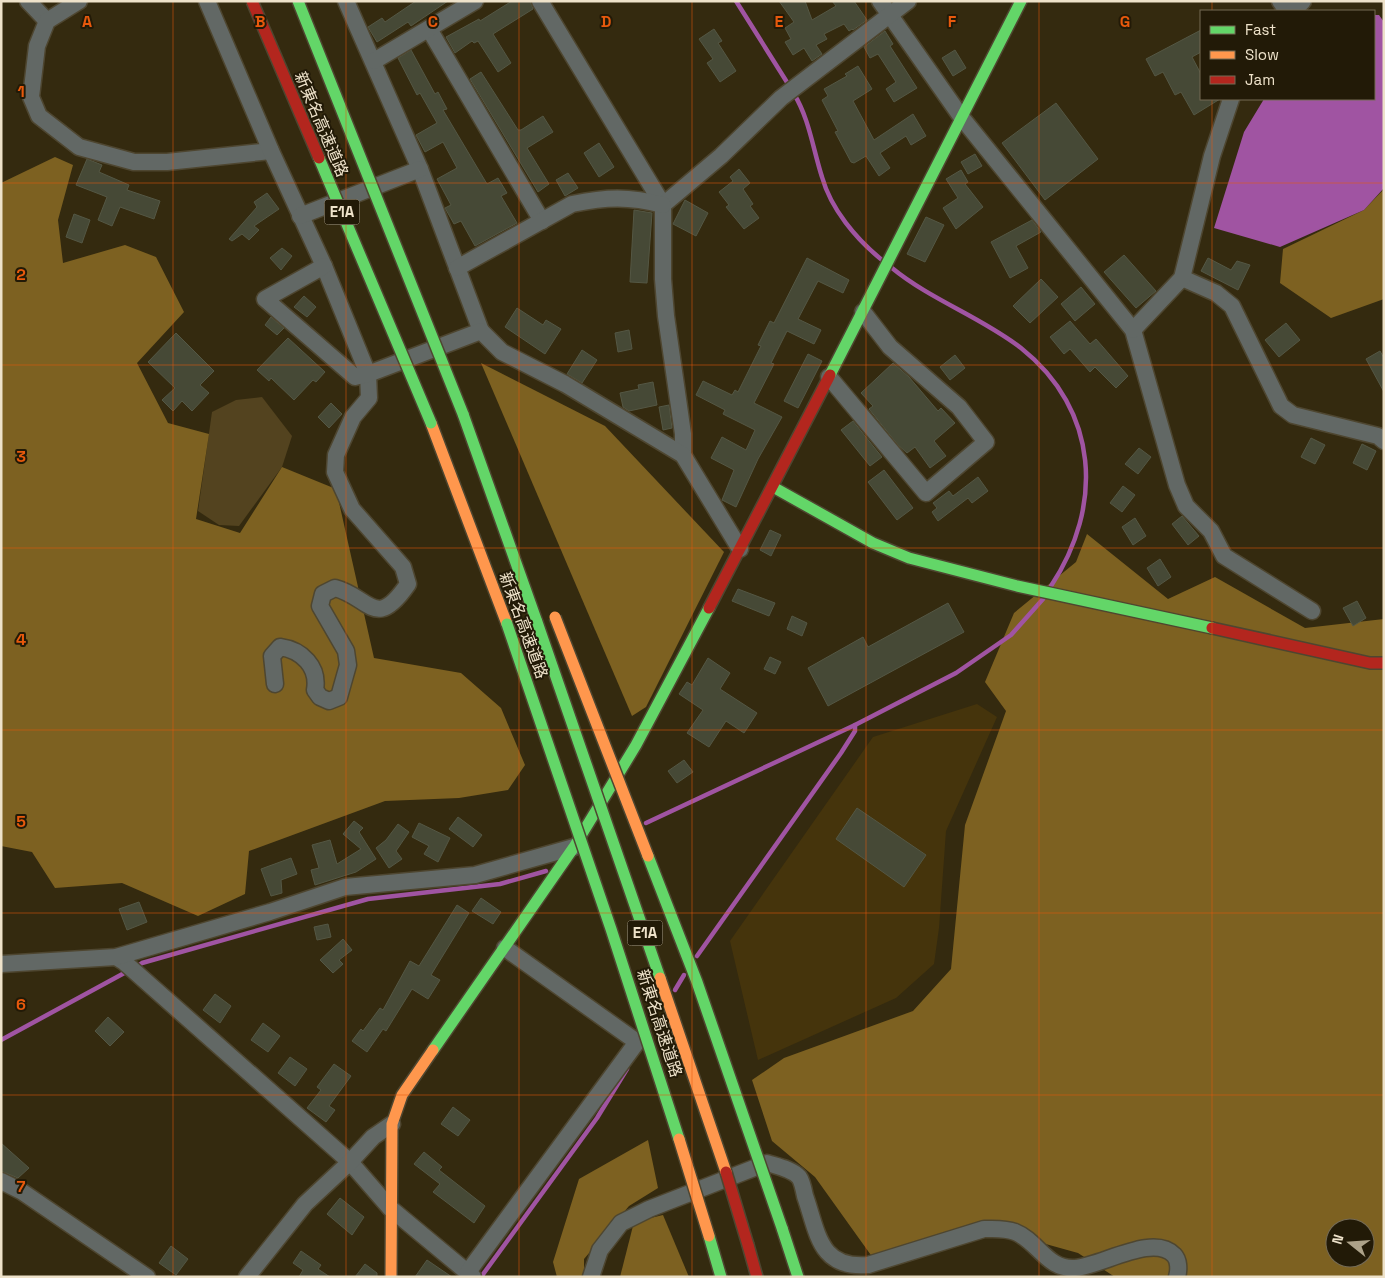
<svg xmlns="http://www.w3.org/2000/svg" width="1385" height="1278" font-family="'Space Grotesk','Noto Sans JP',sans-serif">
<rect width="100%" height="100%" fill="#342a0f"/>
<!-- built -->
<path fill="#45340c" d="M977,704l20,13 -51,114 -7,97 -5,36 -38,34 -138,62 -28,-119 143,-204z"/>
<!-- green -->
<path fill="#53431f" d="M262,397l30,39 -10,31 -43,59 -20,-1 -21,-14 14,-99 24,-12z"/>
<!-- forest -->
<g fill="#7d6121" fill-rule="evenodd">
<path d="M55,157l18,8 -15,55 5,43 62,-18 31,12 28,55 -47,51 31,60 41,11 -13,85 44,14 42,-66 54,22 38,169 87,15 40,35 24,57 -17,25 -49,8 -74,3 -136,50 -4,43 -47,22 -76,-33 -67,5 -23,-36 -31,-6v-663z"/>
<path d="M1384,189v110l-53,19 -51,-35 3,-34 81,-39z"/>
<path d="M481,363l124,63 119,126 -78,155 -14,9z"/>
<path d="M1087,534l81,65 47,-22 90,51 79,-9v658h-269l-37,-24 -100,-28 -105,33 -58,-81 -43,-36 -20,-61 32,-22 129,-47 38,-42 14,-144 41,-114 -21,-29 29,-69 62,-51zM1335,1228h30v30h-30z"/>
<path d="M648,1140l10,48 -29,18 -45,53v18h-27l-4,-15 26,-83z"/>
<path d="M663,1215l26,62h-69l14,-55z"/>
</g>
<!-- water -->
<path fill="#a054a2" d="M1374,15h5l5,7v166l-20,22 -84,37 -66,-19 30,-96 20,-33h110z"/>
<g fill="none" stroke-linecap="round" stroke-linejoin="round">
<!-- stream -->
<g stroke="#a054a2" stroke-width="4.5">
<path d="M736,1l54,86"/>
<path d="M794,94c15,24 19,55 28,83 9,32 34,62 60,83"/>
<path d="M892,268c39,32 89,49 129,80 78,62 83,158 30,238"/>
<path d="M646,823l209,-98 101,-52 55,-38 32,-36"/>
<path d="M697,956l144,-203 14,-22v-6"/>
<path d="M135,968l7,-5 226,-64 132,-15 46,-13"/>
<path d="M675,990l9,-15"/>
<path d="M1,1040l127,-69"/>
<path d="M481,1277l116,-159 30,-49"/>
</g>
</g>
<!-- building -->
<g fill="#464936" stroke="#545744">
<path d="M416,1h32l-37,25 -3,-4 -31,20 -9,-15 14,-9 3,4z"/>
<path d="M512,1h18l3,8 -40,25 18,29 -13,9 -20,-31 -4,2 -2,-2 -17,12 -9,-16 33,-18 1,2z"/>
<path d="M779,1h26l7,19 24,-14 -4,-5h22l13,19 -14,10 -1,-1 -3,2 -5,-7 -20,10 3,5 -11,6 6,9 -10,7 -8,-13 -11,7 -8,-13 6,-3 -6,-11 9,-6z"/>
<path d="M714,29l8,12 -4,2 18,28 -16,11 -13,-19 6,-4 -14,-20z"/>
<path d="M1201,30v22l-9,5 9,17v25h19l-26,16 -13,-23 -6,3 -12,-23 -8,4 -9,-17z"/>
<path d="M885,31l8,13 -3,2 27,42 -23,14 -8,-13 10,-7 -18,-28 -8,4 -6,-11z"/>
<path d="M411,50l24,44 3,-2 9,17 -4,1 44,74 11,-6 9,15 -6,3 16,27 -42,23 -14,-25 -7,3 -9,-16 6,-3 -14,-26 20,-11 -14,-26 -18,10 -9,-17 21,-12 -17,-30 -3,2 -19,-37z"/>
<path d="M955,50l11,18 -13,8 -11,-18z"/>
<path d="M858,66l14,23 -19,12 21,39 39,-26 13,22 -15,9 -5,-9 -26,17 10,15 -11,8 -13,-20 -12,7 -3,-1 -16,-30 3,-1 -16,-31 6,-4 -4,-7 23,-13 -2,-2z"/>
<path d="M481,72l37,58h3l22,-14 10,16 -26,16 22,36 -11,8 -68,-113z"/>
<path d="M1056,103l42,56 -53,41 -43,-57z"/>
<path d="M599,143l15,24 -15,10 -15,-24z"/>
<path d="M975,154l7,12 -14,8 -7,-12z"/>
<path d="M87,159l15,6 -3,7 30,13 -2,5 33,11 -6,18 -34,-12 -8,19 -14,-6 9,-23 -31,-12z"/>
<path d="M739,169l11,14 -7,6 10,15 -3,2 9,12 -15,11 -18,-22 3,-2 -10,-13 14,-11 -3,-4z"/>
<path d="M961,170l7,12 -3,2 18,23 -27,22 -13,-21 15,-10 -12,-19z"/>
<path d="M568,173l10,15 -13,8 -9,-16z"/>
<path d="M267,193l12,16 -25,17 5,4 -10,10 -7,-6 -10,7 -3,-2 28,-32 -3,-5z"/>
<path d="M685,200l23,13 -12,23 -23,-12z"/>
<path d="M634,210l18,3 -5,70 -17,-1z"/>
<path d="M74,214l16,6 -8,23 -16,-6z"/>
<path d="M926,217l18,8 -19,37 -18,-8z"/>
<path d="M1032,220l9,12 -25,14 12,22 -18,10 -19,-36z"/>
<path d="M282,248l10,8 -11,14 -11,-12z"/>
<path d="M1124,255l32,36 -20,17 -32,-36z"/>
<path d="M807,258l42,22 -6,13 -25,-12 -20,38 23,11 -7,14 -27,-13 -16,32 3,1 -20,39 28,14 -24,42 -22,48 -14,-7 12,-30 -23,-12 11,-21 24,13 9,-20 -32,-16 2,-4 -29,-15 7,-14 29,14 3,-5 3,2 23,-46 -3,-1 12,-24 4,2z"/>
<path d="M1208,258l23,12 6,-9 13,4 -12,25 -37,-19z"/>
<path d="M1041,279l17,18 -28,26 -17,-17z"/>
<path d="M1081,287l14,17 -20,17 -14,-17z"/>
<path d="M304,296l12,11 -9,10 -13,-10z"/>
<path d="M517,308l26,17 3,-5 15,9 -16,25 -40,-27z"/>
<path d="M271,317l13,11 -7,7 -12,-10z"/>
<path d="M1070,321l20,23 6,-5 32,37 -12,12 -21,-21 -5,5 -20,-23 -6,5 -14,-17z"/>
<path d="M1286,323l14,17 -21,17 -14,-17z"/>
<path d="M629,330l3,19 -14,3 -3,-19z"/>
<path d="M176,333l38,38 -14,14 9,8 -17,18 -10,-10 -9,10 -11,-11 13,-12 -27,-26z"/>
<path d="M288,338l37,34 -9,10 -3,-2 -19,20 -23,-22 -2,3 -12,-11z"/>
<path d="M582,350l15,10 -15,23 -15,-9z"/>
<path d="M1380,351l4,7v34l-18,-33z"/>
<path d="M808,354l14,7 -24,47 -14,-7z"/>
<path d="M955,355l10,13 -15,12 -10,-13z"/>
<path d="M893,363l16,14 29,34 3,-3 14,15 -21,18 12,15 -16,12 -15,-21 -8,6 -9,-8 -29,-36 4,-3 -12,-13z"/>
<path d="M653,382l4,23 -28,6 -6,-4 -3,-14 19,-4 -1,-4z"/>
<path d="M331,403l11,11 -13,14 -11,-11z"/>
<path d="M669,405l3,23 -9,2 -4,-23z"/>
<path d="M853,421l29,36 -12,9 -29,-36z"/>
<path d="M1311,438l14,7 -10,19 -14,-7z"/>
<path d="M1362,444l14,7 -9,19 -14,-7z"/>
<path d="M1139,448l12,9 -13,17 -13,-10z"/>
<path d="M884,470l29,38 -16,12 -29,-38z"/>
<path d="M978,477l10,14 -16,12 -4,-5 -30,23 -6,-9 5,-4 -4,-5 16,-12 4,5z"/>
<path d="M1123,486l12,9 -13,17 -12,-9z"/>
<path d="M1182,516l17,20 -11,9 -16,-21z"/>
<path d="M1135,518l11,18 -13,9 -11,-18z"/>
<path d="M770,530l11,5 -10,21 -11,-6z"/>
<path d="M1160,559l11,18 -13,9 -11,-18z"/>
<path d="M738,589l37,14 -6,13 -37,-15z"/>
<path d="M1357,601l9,17 -13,8 -10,-18z"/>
<path d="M948,603l16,29 -136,74 -20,-38 55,-31 5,10z"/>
<path d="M792,616l15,7 -5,13 -15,-7z"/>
<path d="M770,657l11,5 -6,12 -11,-5z"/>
<path d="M708,658l22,15 -10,16 37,24 -13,20 -18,-12 -17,26 -22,-14 16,-23 -24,-16 8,-12 5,3z"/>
<path d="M684,760l9,12 -16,11 -9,-12z"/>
<path d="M857,808l69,47 -22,32 -68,-48z"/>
<path d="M458,817l24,18 -9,12 -24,-18z"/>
<path d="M354,821l9,7 -4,4 17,27 -20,13 -41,13 -4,-15 8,-2 -7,-23 18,-5 7,24 24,-15 -18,-15z"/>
<path d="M419,823l31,15 -12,24 -14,-8 5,-8 -17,-9z"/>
<path d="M398,824l11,8 -13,19 6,8 -13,9 -13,-20 10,-8z"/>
<path d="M291,858l6,16 -16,6 1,13 -11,3 -10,-27z"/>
<path d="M481,898l20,14 -8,12 -21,-13z"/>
<path d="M139,902l8,20 -20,8 -8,-21z"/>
<path d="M457,905l12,8 -38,62 9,5 -12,19 -16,-10 -26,42 -3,-2 -16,23 -15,-11 9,-12 2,2 17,-23 3,2 27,-49 9,5z"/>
<path d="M328,924l3,13 -14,3 -3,-13z"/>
<path d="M343,939l9,11 -13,10 4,4 -10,9 -13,-13z"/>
<path d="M215,994l16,12 -11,17 -17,-13z"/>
<path d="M108,1017l16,15 -14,14 -15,-15z"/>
<path d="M263,1023l17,13 -12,16 -17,-12z"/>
<path d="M290,1057l17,12 -12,17 -17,-13z"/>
<path d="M334,1064l17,12 -22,30 6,4 -9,12 -19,-14 14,-18 -4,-3z"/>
<path d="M453,1107l17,13 -12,16 -17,-12z"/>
<path d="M1,1143l28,25 -11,10 -17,-7z"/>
<path d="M424,1152l18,15 -3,3 46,36 -11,17 -41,-31 7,-8 -26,-20z"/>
<path d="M340,1198l24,19 -12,18 -25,-21z"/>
<path d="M171,1246l17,13 -12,16 -17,-12z"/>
<path d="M301,1251l20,14 -3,4 12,8h-31l4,-7 -10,-7z"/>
<path d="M427,1260l25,17h-37z"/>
<path d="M365,1264l12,9v4h-22z"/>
</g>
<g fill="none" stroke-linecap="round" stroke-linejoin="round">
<!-- street casing -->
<g stroke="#4e4630" stroke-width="19">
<g id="street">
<path d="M28,1l19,20"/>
<path d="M79,1l-32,20 -10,25 -6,51 8,19 40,31 55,15h33l104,-11"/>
<path d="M207,1l64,150 53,115 44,108 1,24 -16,19 -17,38 -1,17 17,37 51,58 5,17c-33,48 -38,13 -73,4l-12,6 -3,12 26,45 2,14 -9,32 -10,4 -9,-4 -5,-7c4,-23 -13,-40 -35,-43l-8,9 3,28"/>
<path d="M346,1l74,168 61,162"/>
<path d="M540,1l123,204v74l3,37 17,118v21"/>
<path d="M880,1l82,117 171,212 44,155 9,21 25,25 13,25 88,55"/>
<path d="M1280,1l7,10"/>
<path d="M1293,11l10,-10"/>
<path d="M429,29l113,192"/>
<path d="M374,61l101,-60"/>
<path d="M663,205l58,-49 60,-58 127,-97"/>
<path d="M300,216l120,-47"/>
<path d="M324,266l-59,33 90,78 13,-3 113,-43 21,21 63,32 118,71 57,94"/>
<path d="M457,268l115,-64c34,-7 57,-8 91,1"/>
<path d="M1182,278l34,15 16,13 49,100 12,9 85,21 6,5"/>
<path d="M1133,330l49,-52 30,-122 19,-57"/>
<path d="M829,377l97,116 60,-51 -27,-35 -69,-60 -27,-35"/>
<path d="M116,957l8,5 226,200 40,46 83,69"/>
<path d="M1,964l115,-7 154,-45 75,-25 130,-12 99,-28"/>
<path d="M1,1181l20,10 126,86"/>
<path d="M468,1272l169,-230 -132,-94"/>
<path d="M247,1277l58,-73 45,-42 23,-25 19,-13"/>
<path d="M591,1277l9,-27 21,-27 28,-14 118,-46c9,3 25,6 32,14 3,4 5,14 6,19 13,37 14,73 63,69l116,-36c11,0 21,-1 31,3 23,9 32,38 60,36 27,-2 78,-35 99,-13 5,5 5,15 3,22"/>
</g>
</g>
<!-- fast casing -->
<g stroke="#4e4630" stroke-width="14">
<g id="fast">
<path d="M830,375l191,-374"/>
<path d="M463,414l74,208"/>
<path d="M773,487l100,56 36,15 108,28 195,42"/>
<path d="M433,1050l141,-203 62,-102 73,-137"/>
<path d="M782,1228l16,49"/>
<path d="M709,1236l12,41"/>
</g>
</g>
<!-- slow casing -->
<g stroke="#4e4630" stroke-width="14">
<g id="slow">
<path d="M431,423l76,201"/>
<path d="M391,1277l1,-153 10,-29 31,-45"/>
</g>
</g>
<!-- jam casing -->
<g stroke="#4e4630" stroke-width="14">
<g id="jam">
<path d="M709,608l121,-233"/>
<path d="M1212,628l158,35h14"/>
<path d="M748,1245l9,32"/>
</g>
</g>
<!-- street -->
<use href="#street" stroke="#626865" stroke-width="16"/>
<!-- fast -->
<use href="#fast" stroke="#63d668" stroke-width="11"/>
<!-- slow -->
<use href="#slow" stroke="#ff974d" stroke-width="11"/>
<!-- jam -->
<use href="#jam" stroke="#b3261e" stroke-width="11"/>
<!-- fast-bridge casing -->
<g stroke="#4e4630" stroke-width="14" stroke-linecap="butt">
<g id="fast-bridge">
<path d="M298,1l165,413"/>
<path d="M319,158l112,265"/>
<path d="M537,622l123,356"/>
<path d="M507,624l104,305 68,210"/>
<path d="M648,856l49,126 85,246"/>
</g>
</g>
<!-- slow-bridge casing -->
<g stroke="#4e4630" stroke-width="14" stroke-linecap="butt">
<g id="slow-bridge">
<path d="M555,617l93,239"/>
<path d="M660,978l66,194"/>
<path d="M679,1139l30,97"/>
</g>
</g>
<!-- jam-bridge casing -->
<g stroke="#4e4630" stroke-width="14" stroke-linecap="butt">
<g id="jam-bridge">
<path d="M252,1l67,157"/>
<path d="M726,1172l22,73"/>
</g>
</g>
<!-- fast-bridge -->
<use href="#fast-bridge" stroke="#63d668" stroke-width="11"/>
<!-- slow-bridge -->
<use href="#slow-bridge" stroke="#ff974d" stroke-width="11"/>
<!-- jam-bridge -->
<use href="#jam-bridge" stroke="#b3261e" stroke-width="11"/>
</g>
<!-- grid -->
<path fill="none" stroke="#e8590c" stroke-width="1" stroke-opacity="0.55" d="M173,1v1276M346,1v1276M519,1v1276M692,1v1276M866,1v1276M1039,1v1276M1212,1v10M1212,99v1178M1,183h1383M1,365h1383M1,548h1383M1,730h1383M1,913h1383M1,1095h1383"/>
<g text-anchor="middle" stroke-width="4" stroke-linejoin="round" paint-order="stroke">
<!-- shield labels -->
<g fill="#221a07" stroke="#b1a690" stroke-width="1">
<rect x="324.5" y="199.5" width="35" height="25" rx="4"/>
<rect x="627.5" y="920.5" width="35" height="25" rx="4"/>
</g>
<g font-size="15" font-weight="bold" fill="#eee2ca">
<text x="342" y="217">E1A</text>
<text x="645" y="938">E1A</text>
</g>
<!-- street labels -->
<g font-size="16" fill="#eee2ca" stroke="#221a07">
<text transform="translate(322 124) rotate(67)" y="6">新東名高速道路</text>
<text transform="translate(524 625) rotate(70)" y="6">新東名高速道路</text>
<text transform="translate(660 1023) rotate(72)" y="6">新東名高速道路</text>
</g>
</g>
<g font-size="16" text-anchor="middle" font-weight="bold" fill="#e8590c" stroke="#221a07" stroke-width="4" stroke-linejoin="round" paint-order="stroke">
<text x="87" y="27">A</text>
<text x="260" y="27">B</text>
<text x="433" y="27">C</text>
<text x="606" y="27">D</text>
<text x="779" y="27">E</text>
<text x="952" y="27">F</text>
<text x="1125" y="27">G</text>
<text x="21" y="97">1</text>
<text x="21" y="280">2</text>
<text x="21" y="462">3</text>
<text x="21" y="645">4</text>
<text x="21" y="827">5</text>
<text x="21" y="1010">6</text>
<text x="21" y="1192">7</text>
</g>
<!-- border -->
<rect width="1385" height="1278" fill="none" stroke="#eee2ca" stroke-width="5"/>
<!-- legend -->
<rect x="1200" y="10" width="175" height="90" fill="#221a07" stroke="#746a55"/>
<rect x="1210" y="26" width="25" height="8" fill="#63d668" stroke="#746a55"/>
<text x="1245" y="35" font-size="15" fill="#eee2ca">Fast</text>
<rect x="1210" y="51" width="25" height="8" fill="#ff974d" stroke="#746a55"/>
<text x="1245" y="60" font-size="15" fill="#eee2ca">Slow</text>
<rect x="1210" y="76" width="25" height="8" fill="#b3261e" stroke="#746a55"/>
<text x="1245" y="85" font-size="15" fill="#eee2ca">Jam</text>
<!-- north arrow -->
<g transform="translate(1350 1243) rotate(287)"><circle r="24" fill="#221a07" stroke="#746a55"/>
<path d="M0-4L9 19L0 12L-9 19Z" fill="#ada289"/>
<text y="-8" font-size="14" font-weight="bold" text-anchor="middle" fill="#eee2ca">N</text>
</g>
</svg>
